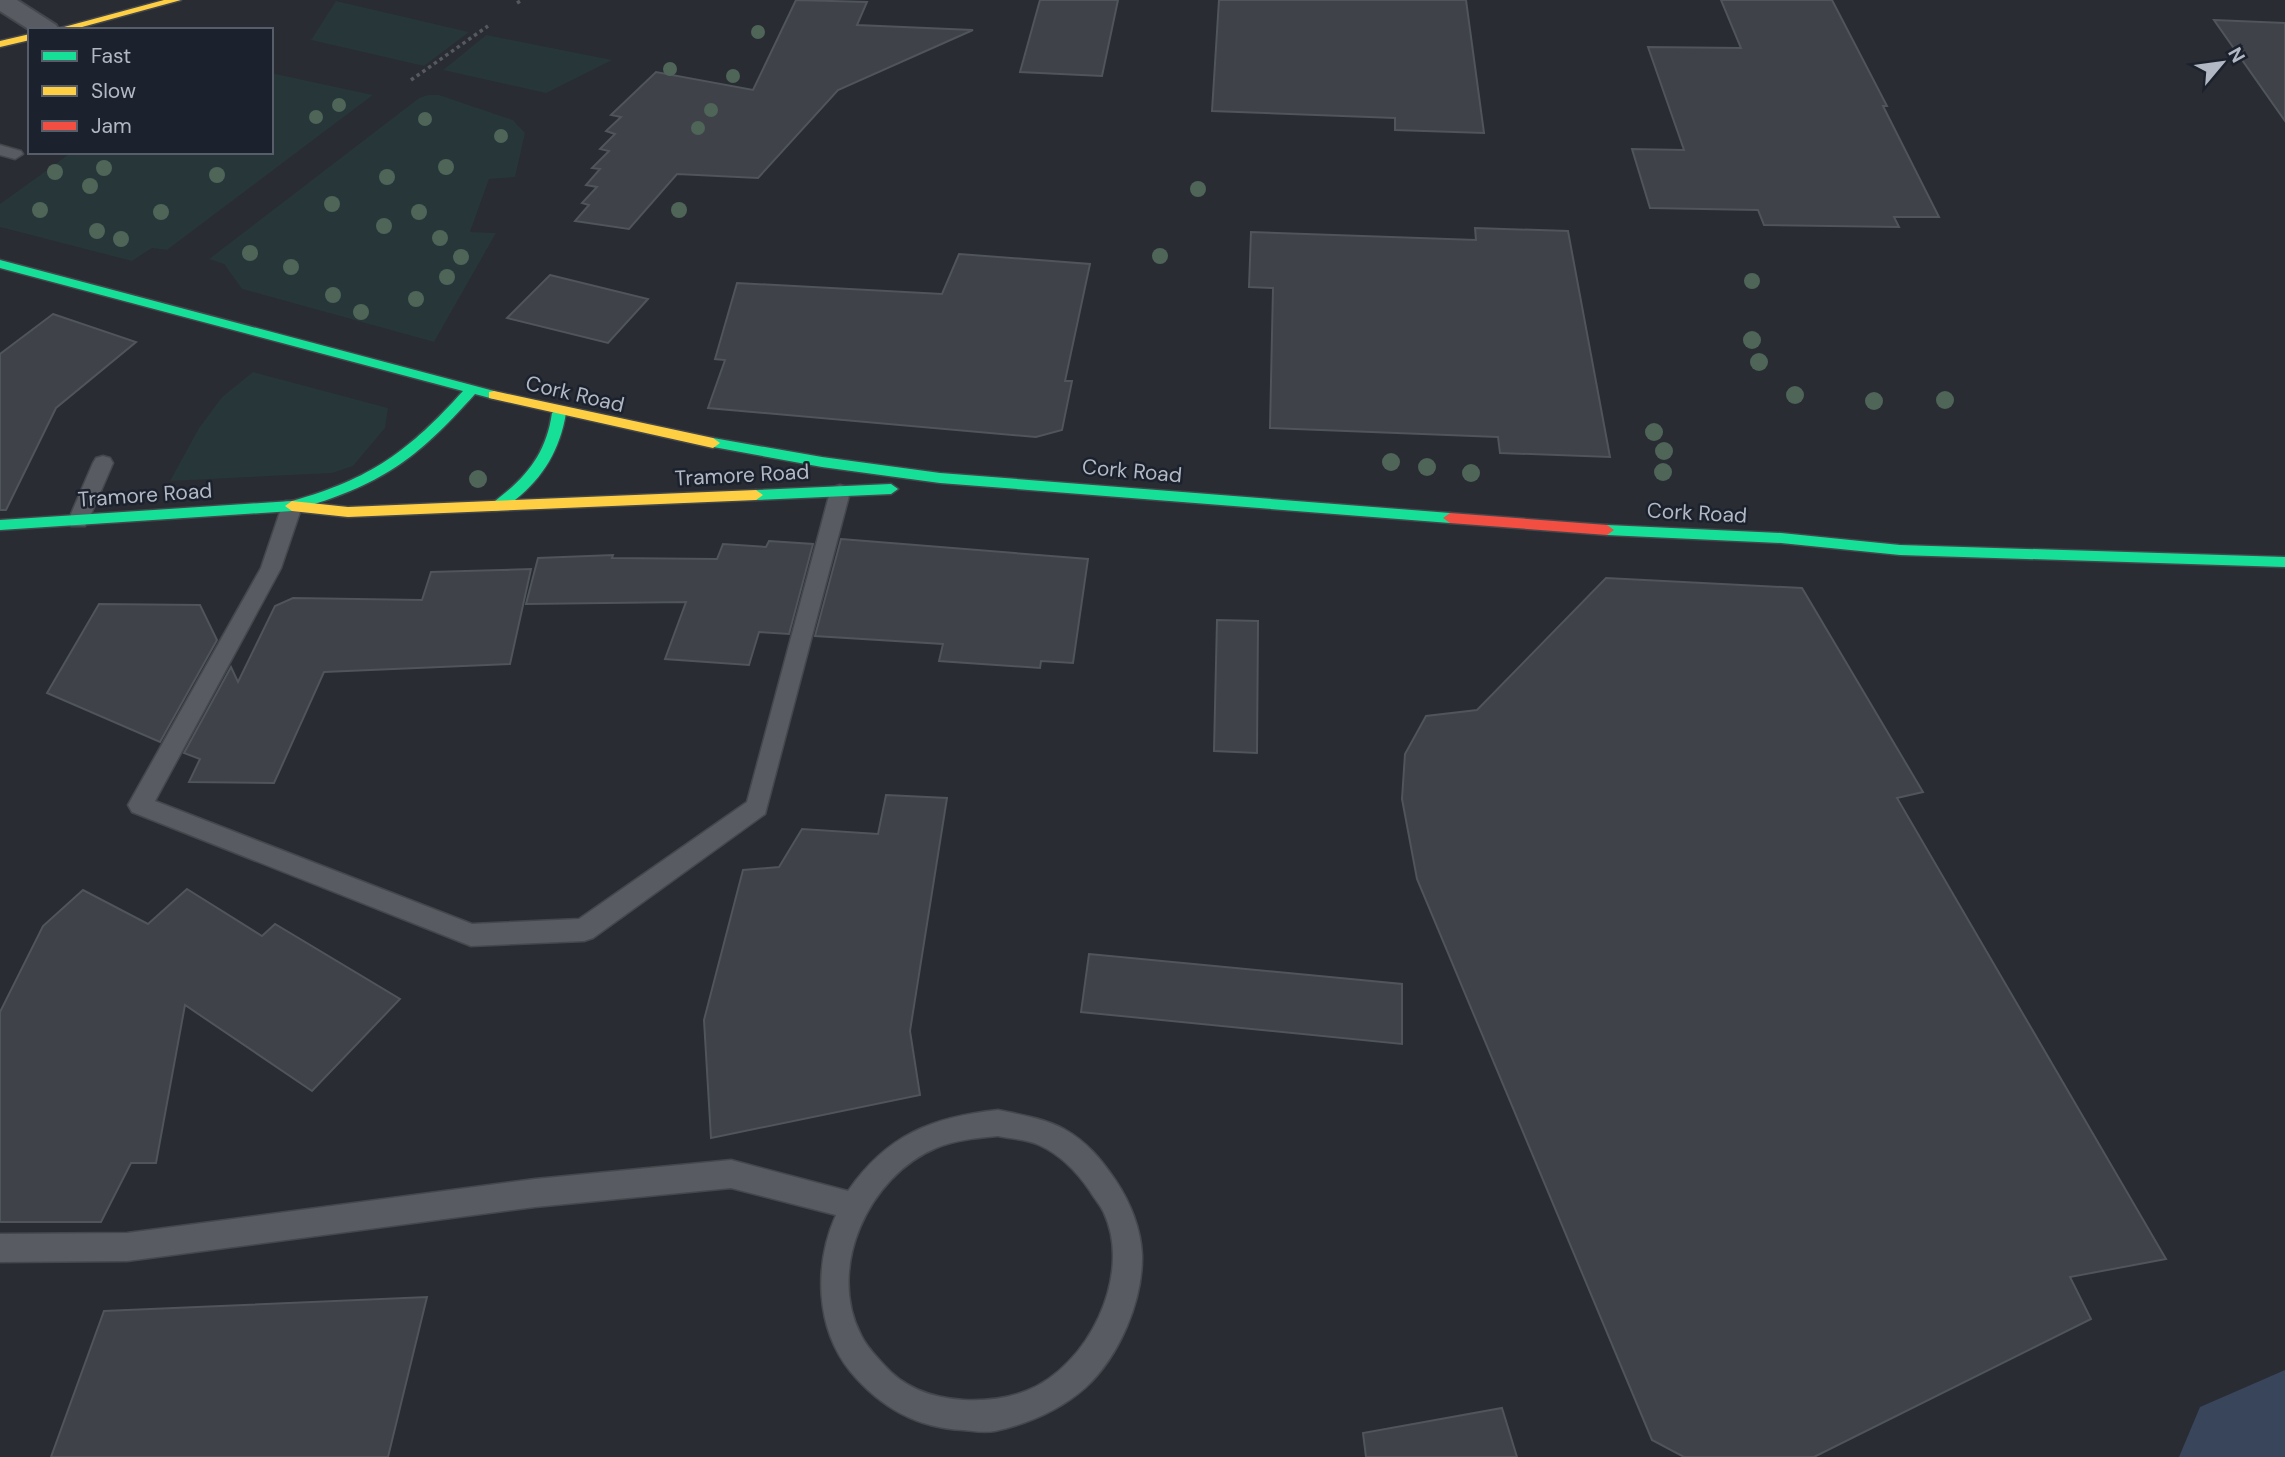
<svg xmlns="http://www.w3.org/2000/svg" width="2285" height="1457" font-family="'DM Sans',sans-serif">
<style>
.green{fill:#273639}
.lines{fill:none;stroke-linecap:round;stroke-linejoin:round}
.river{fill:#38455b;fill-rule:evenodd}
.building{fill:#3f4248;stroke:#50545b;stroke-width:2}
.lane-casing{stroke:#44474c;stroke-width:3}
.street-casing{stroke:#44474c;stroke-width:4}
.fast-casing{stroke:#44474c;stroke-width:3}
.slow-casing{stroke:#44474c;stroke-width:3}
.jam-casing{stroke:#44474c;stroke-width:3}
.path{stroke:#565a5e;stroke-width:3.5;stroke-dasharray:3.5 3.5;stroke-linecap:butt}
.lane{fill:#585b61;fill-rule:evenodd}
.street{fill:#585b61;fill-rule:evenodd}
.fast{fill:#16e098;fill-rule:evenodd}
.slow{fill:#ffcf43;fill-rule:evenodd}
.jam{fill:#f24e42;fill-rule:evenodd}
.tree{fill:#4e6558}
.labels{text-anchor:middle;stroke-width:5;stroke-linejoin:round;paint-order:stroke}
.street-label{font-size:21px;fill:#b2b8c4;stroke:#1c222d}
</style>
<rect width="100%" height="100%" fill="#292c33"/>
<!-- green -->
<g class="green">
<path d="M336 1 469 32 424 66 311 40Z"/>
<path d="M486 35 612 60 546 93 443 70Z"/>
<path d="M271 73 373 95 167 250 152 248 132 261 0 227V204L72 152H271Z"/>
<path d="M428 95H439L513 120 525 133 515 177 489 179 470 232 496 233 434 342 242 289 224 264 209 259 419 98Z"/>
<path d="M253 372 388 408 385 428 353 466 332 473 170 481 199 428 222 397Z"/>
</g>
<g class="lines">
<!-- river -->
<path class="river" d="M2285 1370V1457H2179L2200 1407Z"/>
</g>
<!-- building -->
<g class="building">
<path d="M796 0 867 2 857 25 973 30 838 90 758 178 677 174 629 229 575 221 589 205 582 203 597 187 586 185 600 169 592 168 609 151 600 149 615 134 606 131 621 117 611 115 656 72 753 90Z"/>
<path d="M1040 0H1118L1102 76 1020 72Z"/>
<path d="M1219 0H1466L1484 133 1395 130V118L1212 111Z"/>
<path d="M1721 0H1832L1887 106H1883L1939 217H1894L1899 227 1764 225 1758 210 1650 208 1632 149 1684 150 1648 47 1741 48Z"/>
<path d="M2214 20 2285 23V121Z"/>
<path d="M1475 228 1568 231 1610 457 1500 453 1498 437 1270 428 1273 288 1249 287 1251 232 1476 240Z"/>
<path d="M959 254 1090 264 1065 381H1072L1062 430 1036 437 708 408 725 360 715 359 737 283 942 294Z"/>
<path d="M550 275 648 299 608 343 507 318Z"/>
<path d="M53 314 136 342 56 408 6 510H0V354Z"/>
<path d="M841 539 1088 559 1073 663 1041 661 1040 668 939 661 943 644 815 636Z"/>
<path d="M769 541 813 544 789 634 759 632 749 665 665 659 686 602 526 604 538 558 613 555 612 558 717 559 723 544 766 547Z"/>
<path d="M531 569 510 664 324 672 274 783 189 782 200 759 184 753 231 667 238 682 275 606 293 598 422 600 431 572Z"/>
<path d="M1606 578 1802 588 1923 792 1897 798 2166 1259 2070 1277 2091 1319 1814 1457H1684L1652 1440 1417 879 1402 799 1405 754 1426 716 1477 710Z"/>
<path d="M99 604 200 605 217 640 160 742 47 693Z"/>
<path d="M1217 620 1258 621 1257 753 1214 751Z"/>
<path d="M886 795 947 798 910 1031 920 1095 711 1138 704 1020 743 870 779 867 802 829 878 834Z"/>
<path d="M187 889 262 936 275 924 400 999 312 1091 185 1005 156 1163H131L101 1222H0V1012L43 926 83 890 148 924Z"/>
<path d="M1089 954 1402 984V1044L1081 1012Z"/>
<path d="M427 1297 388 1457H51L104 1311Z"/>
<path d="M1502 1408 1517 1457H1366L1363 1433Z"/>
</g>
<g class="lines">
<defs>
<g id="lane">
<path d="M0 145 21 151 23 154 15 159 0 155Z"/>
<path d="M103 456 110 458 113 463 88 521 85 526H71L68 521 93 463 96 458Z"/>
<path d="M840 485 847 487 850 492 765 814 593 938 584 941 471 946 132 812 128 805 261 568 282 506 285 501H299L302 506 281 568 155 801 472 924 579 919 747 802 830 492 833 487Z"/>
<path d="M998 1110C1021 1115 1043 1118 1064 1129 1087 1142 1101 1159 1116 1181 1130 1202 1141 1229 1142 1255 1143 1301 1119 1357 1085 1388 1060 1410 1027 1424 995 1431 985 1433 973 1431 963 1430 916 1428 879 1406 850 1371 815 1327 814 1264 836 1215L731 1188 535 1207 127 1261 0 1262V1234L127 1233 535 1179 731 1160 848 1191C887 1135 932 1117 998 1110ZM998 1136C1012 1139 1027 1139 1039 1145 1061 1155 1077 1172 1090 1191 1094 1198 1101 1206 1104 1213 1133 1275 1088 1367 1026 1391 1005 1399 987 1401 964 1400 933 1398 905 1389 884 1365 876 1356 866 1346 861 1335 826 1268 869 1176 936 1148 955 1140 977 1138 998 1136Z"/>
</g>
<path id="street" d="M0 0H17L56 25 59 30H30L0 11Z"/>
<g id="fast">
<path d="M0 260 494 391 501 395 494 399 475 394C414 462 381 485 292 511L0 530V520L292 501C371 479 409 451 463 391L0 268Z"/>
<path d="M559 409 566 413C560 449 544 477 515 500 507 506 501 513 491 510L489 507 491 504C525 479 546 455 552 413Z"/>
<path d="M713 438 822 457 940 473 1450 513 1457 518 1450 523 940 483 822 467 708 446 706 443Z"/>
<path d="M891 484 898 489 891 494 756 500 749 495 756 490Z"/>
<path d="M1607 525 1781 533 1900 545 2285 557V567L1900 555 1781 543 1607 535 1600 530Z"/>
</g>
<g id="slow">
<path d="M164 0H181L71 30H53Z"/>
<path d="M30 34V40L0 47V41Z"/>
<path d="M494 391 713 438 720 443 713 448 489 398V392Z"/>
<path d="M756 490 763 495 756 500 348 517 292 511 285 506 292 501 348 507Z"/>
</g>
<path id="jam" d="M1450 513 1607 525 1614 530 1607 535 1450 523 1443 518Z"/>
</defs>
<!-- lane casing -->
<use href="#lane" class="lane-casing"/>
<!-- street casing -->
<use href="#street" class="street-casing"/>
<!-- fast casing -->
<use href="#fast" class="fast-casing"/>
<!-- slow casing -->
<use href="#slow" class="slow-casing"/>
<!-- jam casing -->
<use href="#jam" class="jam-casing"/>
<!-- path -->
<g class="path">
<path d="M517 3 522 0"/>
<path d="M411 80 488 26"/>
</g>
<!-- lane -->
<use href="#lane" class="lane"/>
<!-- street -->
<use href="#street" class="street"/>
<!-- fast -->
<use href="#fast" class="fast"/>
<!-- slow -->
<use href="#slow" class="slow"/>
<!-- jam -->
<use href="#jam" class="jam"/>
</g>
<!-- trees -->
<g class="tree">
<circle cx="758" cy="32" r="7"/>
<circle cx="670" cy="69" r="7"/>
<circle cx="733" cy="76" r="7"/>
<circle cx="339" cy="105" r="7"/>
<circle cx="711" cy="110" r="7"/>
<circle cx="316" cy="117" r="7"/>
<circle cx="425" cy="119" r="7"/>
<circle cx="698" cy="128" r="7"/>
<circle cx="501" cy="136" r="7"/>
<circle cx="446" cy="167" r="8"/>
<circle cx="104" cy="168" r="8"/>
<circle cx="55" cy="172" r="8"/>
<circle cx="217" cy="175" r="8"/>
<circle cx="387" cy="177" r="8"/>
<circle cx="90" cy="186" r="8"/>
<circle cx="1198" cy="189" r="8"/>
<circle cx="332" cy="204" r="8"/>
<circle cx="40" cy="210" r="8"/>
<circle cx="679" cy="210" r="8"/>
<circle cx="161" cy="212" r="8"/>
<circle cx="419" cy="212" r="8"/>
<circle cx="384" cy="226" r="8"/>
<circle cx="97" cy="231" r="8"/>
<circle cx="440" cy="238" r="8"/>
<circle cx="121" cy="239" r="8"/>
<circle cx="250" cy="253" r="8"/>
<circle cx="1160" cy="256" r="8"/>
<circle cx="461" cy="257" r="8"/>
<circle cx="291" cy="267" r="8"/>
<circle cx="447" cy="277" r="8"/>
<circle cx="1752" cy="281" r="8"/>
<circle cx="333" cy="295" r="8"/>
<circle cx="416" cy="299" r="8"/>
<circle cx="361" cy="312" r="8"/>
<circle cx="1752" cy="340" r="9"/>
<circle cx="1759" cy="362" r="9"/>
<circle cx="1795" cy="395" r="9"/>
<circle cx="1945" cy="400" r="9"/>
<circle cx="1874" cy="401" r="9"/>
<circle cx="1654" cy="432" r="9"/>
<circle cx="1664" cy="451" r="9"/>
<circle cx="1391" cy="462" r="9"/>
<circle cx="1427" cy="467" r="9"/>
<circle cx="1663" cy="472" r="9"/>
<circle cx="1471" cy="473" r="9"/>
<circle cx="478" cy="479" r="9"/>
</g>
<g class="labels">
<!-- street labels -->
<g class="street-label">
<text transform="translate(575 394) rotate(13)" y="7">Cork Road</text>
<text transform="translate(1132 471) rotate(5)" y="7">Cork Road</text>
<text transform="translate(742 475) rotate(-3)" y="7">Tramore Road</text>
<text transform="translate(145 495) rotate(-4)" y="7">Tramore Road</text>
<text transform="translate(1697 513) rotate(3)" y="7">Cork Road</text>
</g>
</g>
<!-- legend -->
<rect x="28" y="28" width="245" height="126" fill="#1c222d" stroke="#585e69" stroke-width="2"/>
<rect x="42" y="51" width="35" height="10" fill="#16e098" stroke="#585e69" stroke-width="2"/>
<text x="91" y="63" font-size="21" fill="#b2b8c4">Fast</text>
<rect x="42" y="86" width="35" height="10" fill="#ffcf43" stroke="#585e69" stroke-width="2"/>
<text x="91" y="98" font-size="21" fill="#b2b8c4">Slow</text>
<rect x="42" y="121" width="35" height="10" fill="#f24e42" stroke="#585e69" stroke-width="2"/>
<text x="91" y="133" font-size="21" fill="#b2b8c4">Jam</text>
<!-- north arrow -->
<g transform="translate(2222 63) rotate(61)" stroke="#1c222d" stroke-width="5" paint-order="stroke">
<path d="M0-5L12 26L0 18L-12 26Z" fill="#b2b8c4"/>
<text y="-10" font-size="19" font-weight="bold" text-anchor="middle" fill="#b2b8c4">N</text>
</g>
</svg>
